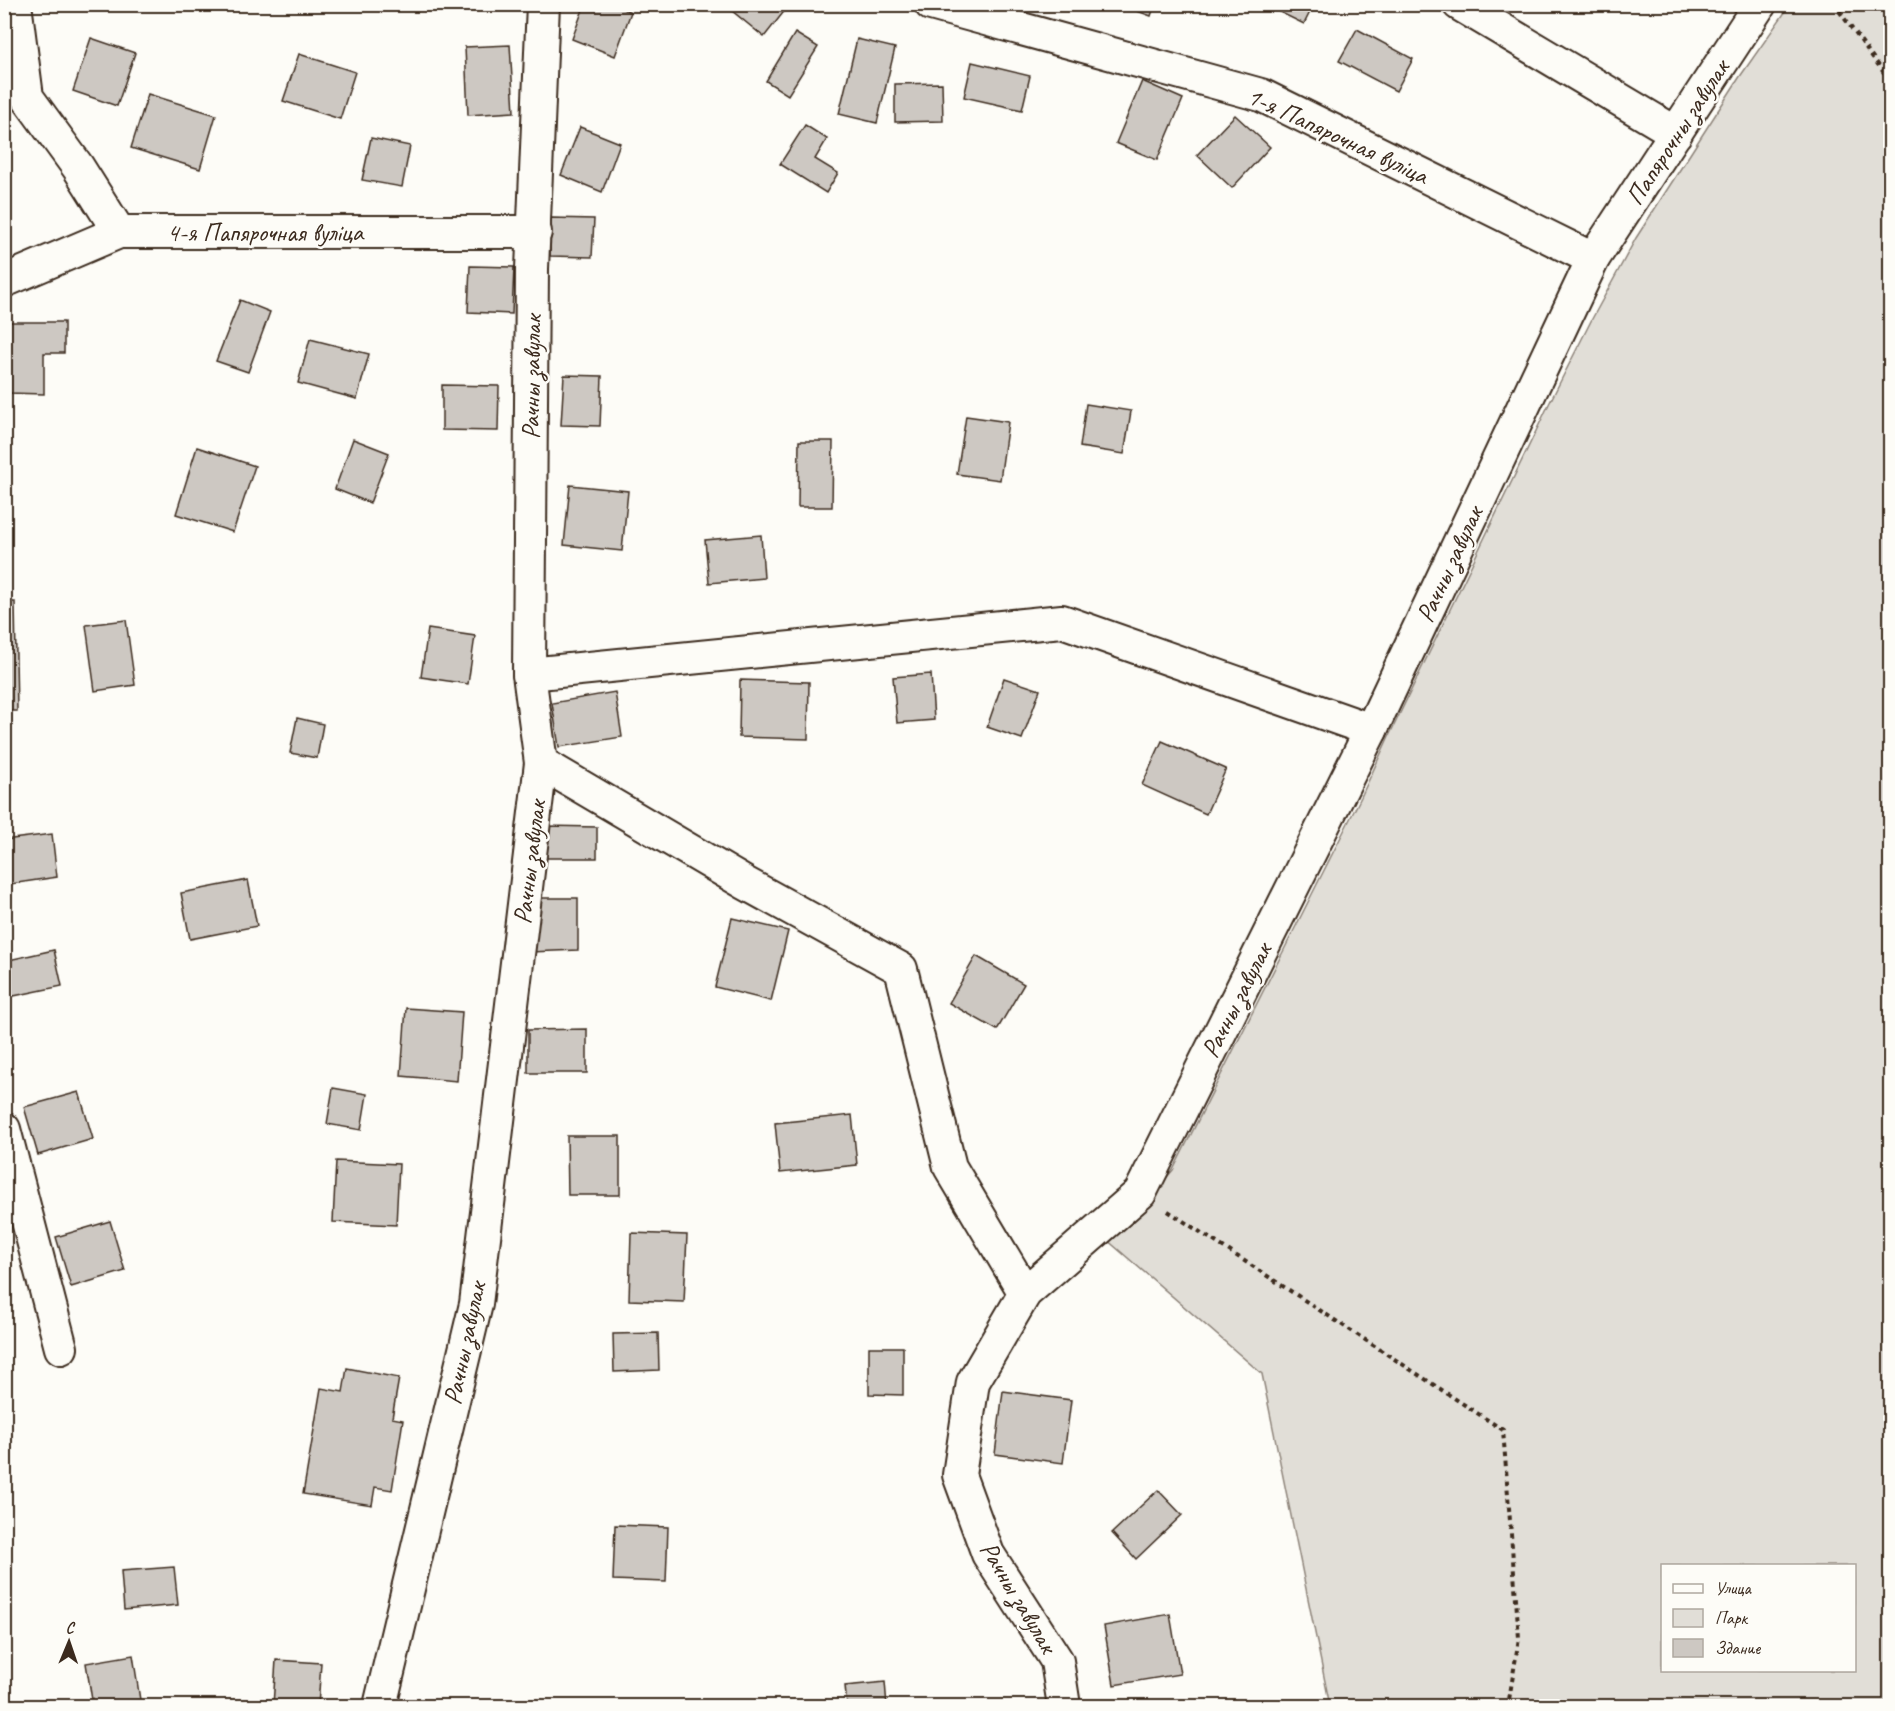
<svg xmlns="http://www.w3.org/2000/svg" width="1895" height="1711" font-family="Caveat,sans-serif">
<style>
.green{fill:#e1ded7;stroke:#8e847a;stroke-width:1.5;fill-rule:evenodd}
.building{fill:#cdc8c2;stroke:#3b2a1e;stroke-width:1.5}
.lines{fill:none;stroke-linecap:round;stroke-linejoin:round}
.minor-casing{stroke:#3b2a1e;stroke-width:36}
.path{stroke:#3b2a1e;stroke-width:4;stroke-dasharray:4.5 4.5;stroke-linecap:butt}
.minor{stroke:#fdfcf7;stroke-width:32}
.labels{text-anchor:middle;stroke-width:5;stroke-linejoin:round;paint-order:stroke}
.street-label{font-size:26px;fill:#3b2a1e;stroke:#fdfcf7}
</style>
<rect width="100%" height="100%" fill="#fdfcf7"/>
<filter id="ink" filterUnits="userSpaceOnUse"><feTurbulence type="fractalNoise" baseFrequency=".0167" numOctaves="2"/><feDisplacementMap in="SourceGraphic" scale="12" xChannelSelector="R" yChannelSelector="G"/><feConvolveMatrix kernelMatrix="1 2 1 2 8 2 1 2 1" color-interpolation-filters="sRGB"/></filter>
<g filter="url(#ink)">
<!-- green -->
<path class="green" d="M1790 5H1890V1706H1330L1262 1374 1106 1239 1142 1206 1173 1170 1361 797 1389 736 1549 404 1592 319 1636 238 1739 78ZM1662 1566H1854V1670H1662Z"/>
<!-- building -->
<g class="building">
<path d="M585 4H611L631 12 615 56 572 39Z"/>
<path d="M735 4H790L764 37 731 10Z"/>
<path d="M1118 4H1155L1151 16Z"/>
<path d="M1263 4H1314L1304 24Z"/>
<path d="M1357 29 1413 59 1396 91 1339 61Z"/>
<path d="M795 33 818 47 788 95 766 81Z"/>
<path d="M91 38 135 53 117 106 73 91Z"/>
<path d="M857 39 895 48 877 123 839 114Z"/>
<path d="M510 45 514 112 468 115 465 47Z"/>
<path d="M299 54 355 72 340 119 283 101Z"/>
<path d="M972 62 1030 76 1022 110 964 97Z"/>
<path d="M1142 81 1183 99 1157 160 1116 143Z"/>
<path d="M942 83 943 121 895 122V84Z"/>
<path d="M148 94 216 115 200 169 131 148Z"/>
<path d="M1235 115 1270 147 1232 188 1197 155Z"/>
<path d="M805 125 827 139 815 159 838 173 826 193 780 164Z"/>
<path d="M580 127 620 143 602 192 561 175Z"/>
<path d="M371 138 410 146 402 187 362 180Z"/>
<path d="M551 218 594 219 592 257 550 256Z"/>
<path d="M470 266 514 267 512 314 468 312Z"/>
<path d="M240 300 270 312 248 372 216 361Z"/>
<path d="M4 322H64V353H44V394L8 393 9 348H4Z"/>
<path d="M310 339 369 354 357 399 298 383Z"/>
<path d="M564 375 602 376 600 426 561 425Z"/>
<path d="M442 385 499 386 498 431 442 430Z"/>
<path d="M1086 404 1131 411 1124 454 1080 447Z"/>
<path d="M966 416 1008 422 1000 480 957 474Z"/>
<path d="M353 439 389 453 370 503 335 489Z"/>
<path d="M799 441H833L832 507H798Z"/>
<path d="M197 447 255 466 233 532 176 514Z"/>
<path d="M570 485 628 491 622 551 564 545Z"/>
<path d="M761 535 764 578 709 583 705 540Z"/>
<path d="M4 602H15L17 711H4Z"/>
<path d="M126 620 135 685 95 691 86 625Z"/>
<path d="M428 629 475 636 468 684 421 677Z"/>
<path d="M931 674 934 720 897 723 893 677Z"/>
<path d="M1004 678 1040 690 1022 739 987 727Z"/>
<path d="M740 680 809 682 808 739 739 737Z"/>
<path d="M615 692 622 737 559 747 552 703Z"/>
<path d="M297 718 323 724 317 758 290 753Z"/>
<path d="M1162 741 1226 769 1206 814 1142 785Z"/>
<path d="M545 826 597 827V858H545Z"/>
<path d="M52 834 57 877 4 885V840Z"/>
<path d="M248 880 257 926 190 939 181 893Z"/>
<path d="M532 898H578V950L530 952Z"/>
<path d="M732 918 788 931 771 1001 715 987Z"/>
<path d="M54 950 62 986 4 998V961Z"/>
<path d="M976 956 1024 984 997 1030 949 1003Z"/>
<path d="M406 1008 462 1012 457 1081 401 1076Z"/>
<path d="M587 1029V1073H528V1030Z"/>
<path d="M333 1088 367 1094 361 1130 327 1124Z"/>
<path d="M79 1092 93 1139 38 1155 24 1107Z"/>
<path d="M852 1115 857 1165 780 1173 775 1123Z"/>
<path d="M567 1136H620V1195H568Z"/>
<path d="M336 1161 399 1164 396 1225 333 1222Z"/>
<path d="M110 1221 125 1271 71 1287 56 1237Z"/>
<path d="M631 1233 687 1235 684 1302 629 1300Z"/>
<path d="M658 1333 659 1370 614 1372 613 1334Z"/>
<path d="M869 1347H903V1395L869 1394Z"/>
<path d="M347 1368 399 1378 392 1418 403 1420 392 1490 375 1487 372 1505 303 1494 321 1388 343 1392Z"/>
<path d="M1003 1391 1071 1400 1063 1463 995 1454Z"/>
<path d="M1158 1490 1182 1515 1136 1559 1112 1533Z"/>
<path d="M615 1525 668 1527 666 1582 613 1580Z"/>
<path d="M174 1567 178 1605 124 1610 121 1571Z"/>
<path d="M1170 1614 1180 1674 1114 1685 1104 1626Z"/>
<path d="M133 1655 140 1700 103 1706H93L86 1663Z"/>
<path d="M276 1660 321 1663 318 1706H273Z"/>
<path d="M885 1682 887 1706H847L845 1686Z"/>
<rect x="950" y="1704" width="39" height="2"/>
</g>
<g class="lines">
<defs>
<g id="minor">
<path d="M15 4 27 97 78 167 119 232"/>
<path d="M931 4 1261 95 1593 259"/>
<path d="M1459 4 1676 133"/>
<path d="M4 281 119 232H535"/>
<path d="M529 674 1062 621 1371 730"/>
<path d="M541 763 745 883 901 969 950 1167 1025 1293"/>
<path d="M4 1129 61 1348"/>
<path d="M380 1706 476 1304 541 763 529 674 532 269 543 4"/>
<path d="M1064 1706 1057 1661 988 1554 959 1475 973 1382 1025 1293 1140 1193 1371 730 1593 259 1760 4"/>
</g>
</defs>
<!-- minor casing -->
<use href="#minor" class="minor-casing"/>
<!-- path -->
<g class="path">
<path d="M1834 4 1890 81"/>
<path d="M1168 1211 1503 1430 1519 1638 1508 1706"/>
</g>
<!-- minor -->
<use href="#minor" class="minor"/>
</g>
</g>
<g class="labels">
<!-- street labels -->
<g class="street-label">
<text transform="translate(1677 132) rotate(-57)" y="9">Папярочны завулак</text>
<text transform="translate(1338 135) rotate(25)" y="9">1-я Папярочная вуліца</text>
<text x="265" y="241">4-я Папярочная вуліца</text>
<text transform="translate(531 377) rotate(-89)" y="9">Рачны завулак</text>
<text transform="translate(1449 564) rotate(-65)" y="9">Рачны завулак</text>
<text transform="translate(529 862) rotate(-83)" y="9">Рачны завулак</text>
<text transform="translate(1236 1000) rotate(-63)" y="9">Рачны завулак</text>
<text transform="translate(464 1343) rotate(-78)" y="9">Рачны завулак</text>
<text transform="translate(1019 1597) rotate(59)" y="9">Рачны завулак</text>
</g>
</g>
<!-- margin -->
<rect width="1895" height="1711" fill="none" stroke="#fdfcf7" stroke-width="24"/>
<rect x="12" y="12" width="1871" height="1687" fill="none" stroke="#3b2a1e" stroke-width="2" filter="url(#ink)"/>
<!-- legend -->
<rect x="1661" y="1564" width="195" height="108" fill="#fdfcf7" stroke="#afa8a0" stroke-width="1.5"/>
<rect x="1673" y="1584" width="30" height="9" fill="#fdfcf7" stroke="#afa8a0" stroke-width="1.5"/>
<text x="1715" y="1594" font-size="18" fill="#3b2a1e">Улица</text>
<rect x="1673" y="1609" width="30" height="18" fill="#e1ded7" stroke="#afa8a0" stroke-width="1.5"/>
<text x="1715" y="1624" font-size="18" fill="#3b2a1e">Парк</text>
<rect x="1673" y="1639" width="30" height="18" fill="#cdc8c2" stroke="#afa8a0" stroke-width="1.5"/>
<text x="1715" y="1654" font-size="18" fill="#3b2a1e">Здание</text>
<!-- north arrow -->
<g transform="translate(69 1642) rotate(2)" stroke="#fdfcf7" stroke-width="4.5" paint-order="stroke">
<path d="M0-4.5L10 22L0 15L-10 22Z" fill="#3b2a1e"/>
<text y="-9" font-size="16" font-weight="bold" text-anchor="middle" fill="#3b2a1e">С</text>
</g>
</svg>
